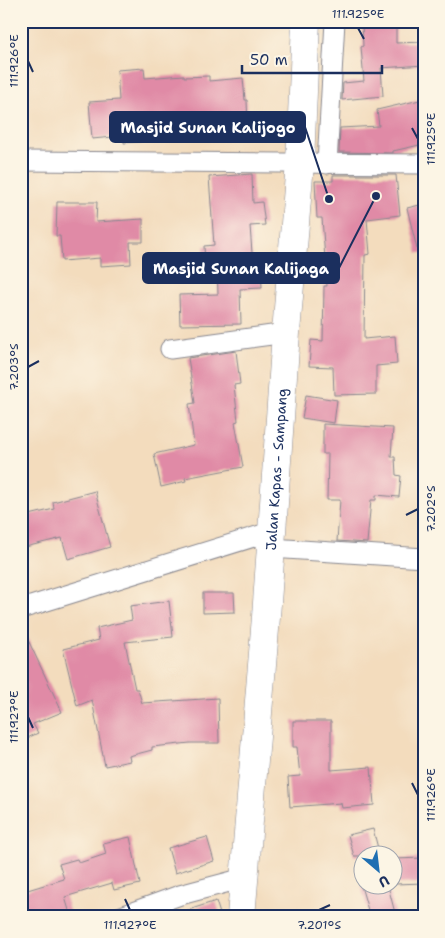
<svg xmlns="http://www.w3.org/2000/svg" width="445" height="938" font-family="'Shantell Sans',sans-serif">
<style>
.building{fill:#e08aa6}
.lines{fill:none;stroke-linecap:round;stroke-linejoin:round}
.street-casing{stroke:#87868e;stroke-width:21}
.secondary-casing{stroke:#87868e;stroke-width:29}
.street{stroke:#fff;stroke-width:19}
.secondary{stroke:#fff;stroke-width:28}
.ticks{fill:none;stroke:#1b2f5e;stroke-width:2}
.labels{text-anchor:middle;stroke-width:4.5;stroke-linejoin:round;paint-order:stroke}
.street-label{font-size:14px;fill:#1b2f5e;stroke:#fcf5e5}
.leader{fill:none;stroke:#1b2f5e;stroke-width:2}
.callout-dot{fill:#1b2f5e;stroke:#fcf5e5;stroke-width:2}
.callout{fill:#1b2f5e;stroke:#1b2f5e;stroke-width:2}
.callout-label{font-size:15px;text-anchor:middle;font-weight:bold;fill:#fff}
.neatline{fill:none;stroke:#1b2f5e;stroke-width:2}
.ticks-label{font-size:12px;text-anchor:middle;fill:#1b2f5e}
</style>
<rect width="100%" height="100%" fill="#fcf5e5"/>
<filter id="ink" filterUnits="userSpaceOnUse"><feTurbulence type="fractalNoise" baseFrequency=".02" numOctaves="2"/><feDisplacementMap in="SourceGraphic" scale="10" xChannelSelector="R" yChannelSelector="G"/><feConvolveMatrix kernelMatrix="1 2 1 2 8 2 1 2 1" color-interpolation-filters="sRGB"/></filter>
<filter id="wash" filterUnits="userSpaceOnUse"><feTurbulence type="fractalNoise" baseFrequency=".0096" numOctaves="4" result="noise"/><feDisplacementMap in="SourceGraphic" scale="20" xChannelSelector="R" yChannelSelector="G"/><feGaussianBlur stdDeviation="1.12" result="paint"/><feColorMatrix in="noise" values="0 0 0 0 0 0 0 0 0 0 0 0 0 0 0 0 0 1.4 0 .05"/><feComposite in="paint" operator="in"/></filter>
<g filter="url(#wash)">
<rect width="100%" height="100%" fill="#f3dcbd"/>
<g id="blocks">
<!-- building -->
<g class="building">
<path d="M396 21V43L424 42V65L381 68 383 96 342 100 343 83 364 81 361 47 363 46 362 23Z"/>
<path d="M144 68 145 78 184 75V77L209 76V81L243 78 245 100H247L248 127 221 130 220 119 187 121 188 129 149 134V141L124 143V136L92 139 89 102 119 100 117 70Z"/>
<path d="M424 99V144L393 151V153L339 152 340 128 379 126 377 110Z"/>
<path d="M252 174 253 203 262 202 265 225 250 226 253 266H261L262 288 240 289 241 324 180 325 179 295 218 294 217 262 205 263 204 246 214 245 209 177Z"/>
<path d="M333 175H396L400 215 367 219 370 254 365 255 364 339 395 336 397 364 376 366V394L334 395 333 367 309 366 311 340 323 341 324 286H327L322 218H317L315 181H333Z"/>
<path d="M57 202H97L96 222 143 219V242H130L131 264 100 266V258L62 261 60 236H56Z"/>
<path d="M424 204V253H418L407 208Z"/>
<path d="M236 351 240 384 234 385 238 421 235 422 243 467 185 478 186 481 161 487 154 454 194 445 189 404 195 403 188 358Z"/>
<path d="M306 395 337 400 334 423 302 418Z"/>
<path d="M323 424 393 428 391 457H395L396 475 401 476 399 497 376 495V500H371L367 543 337 541 340 500H327L328 454H323Z"/>
<path d="M95 491 110 547 68 559 62 538 21 548V517L54 509 53 502Z"/>
<path d="M203 593H234L235 612 203 613Z"/>
<path d="M169 601 173 637 125 642 135 689H138L142 703 218 698 219 743H190L152 747V750L129 756 130 761 105 766 92 700 77 706 63 649 99 640 97 628 132 620 130 606Z"/>
<path d="M21 625 62 712 33 724 38 733 21 741Z"/>
<path d="M293 721H331V770L371 767 374 805 342 808 341 803 290 807 288 777 300 776 297 747H293Z"/>
<path d="M373 829 380 856H354L348 835Z"/>
<path d="M130 837 140 884 114 890 112 883 65 897 71 917H21V892L64 879 59 864 77 859 79 863 106 854 103 843Z"/>
<path d="M207 837 214 861 175 873 168 848Z"/>
<path d="M423 858 424 883 395 884 394 859Z"/>
<path d="M361 886H388L396 917H370Z"/>
<path d="M216 901 221 917H176V914Z"/>
</g>
</g>
</g>
<g filter="url(#ink)">
<use href="#blocks" fill-opacity="0" stroke="#87868e" stroke-width="1"/>
<g class="lines">
<defs>
<g id="street">
<path d="M21 161 424 164"/>
<path d="M327 164 335 21"/>
<path d="M170 349 286 333"/>
<path d="M271 548 424 558"/>
<path d="M21 609 273 531"/>
<path d="M119 917 180 895 244 878"/>
</g>
<g id="secondary">
<path id="s1" d="M241 917 266 617 286 333 300 163 306 21"/>
</g>
</defs>
<!-- street casing -->
<use href="#street" class="street-casing"/>
<!-- secondary casing -->
<use href="#secondary" class="secondary-casing"/>
<!-- street -->
<use href="#street" class="street"/>
<!-- secondary -->
<use href="#secondary" class="secondary"/>
</g>
</g>
<!-- ticks -->
<path class="ticks" d="M358 28 364 39M28 61 33 72M412 128 418 139M28 367 39 361M406 515 418 509M28 717 33 728M412 783 418 795M125 899 130 910M319 910 330 905"/>
<g class="labels">
<!-- street labels -->
<g class="street-label">
<text dy="5" stroke="none"><textPath href="#s1" startOffset="449">Jalan Kapas - Sampang</textPath></text>
</g>
</g>
<!-- callouts -->
<path class="leader" d="M329 199L305 127M376 196L339 268"/>
<g class="callout-dot">
<circle cx="329" cy="199" r="5"/>
<circle cx="376" cy="196" r="5"/>
</g>
<g class="callout">
<rect x="110" y="112" width="195" height="30" rx="5"/>
<rect x="143" y="253" width="196" height="30" rx="5"/>
</g>
<g class="callout-label">
<text x="208" y="133">Masjid Sunan Kalijogo</text>
<text x="241" y="274">Masjid Sunan Kalijaga</text>
</g>
<!-- margin -->
<rect width="445" height="938" fill="none" stroke="#fcf5e5" stroke-width="55"/>
<!-- north arrow -->
<g transform="translate(378 870) rotate(152)"><circle r="24" fill="#fcf5e5" stroke="#a2a6af"/>
<path d="M0-4L9 19L0 12L-9 19Z" fill="#1f6fb2"/>
<text y="-8" font-size="14" font-weight="bold" text-anchor="middle" fill="#1b2f5e">U</text>
</g>
<!-- scale -->
<path d="M242 65v8h140v-8" fill="none" stroke="#1b2f5e" stroke-width="2.5"/>
<text x="250" y="65" font-size="15" fill="#1b2f5e" stroke="#fcf5e5" stroke-width="4" paint-order="stroke">50 m</text>
<rect x="28" y="28" width="390" height="882" class="neatline"/>
<g class="ticks-label">
<text x="358" y="18">111.925°E</text>
<text transform="translate(14 61) rotate(-90)" y="4">111.926°E</text>
<text transform="translate(431 139) rotate(-90)" y="4">111.925°E</text>
<text transform="translate(14 367) rotate(-90)" y="4">7.203°S</text>
<text transform="translate(431 509) rotate(-90)" y="4">7.202°S</text>
<text transform="translate(14 717) rotate(-90)" y="4">111.927°E</text>
<text transform="translate(431 795) rotate(-90)" y="4">111.926°E</text>
<text x="130" y="929">111.927°E</text>
<text x="319" y="929">7.201°S</text>
</g>
</svg>
